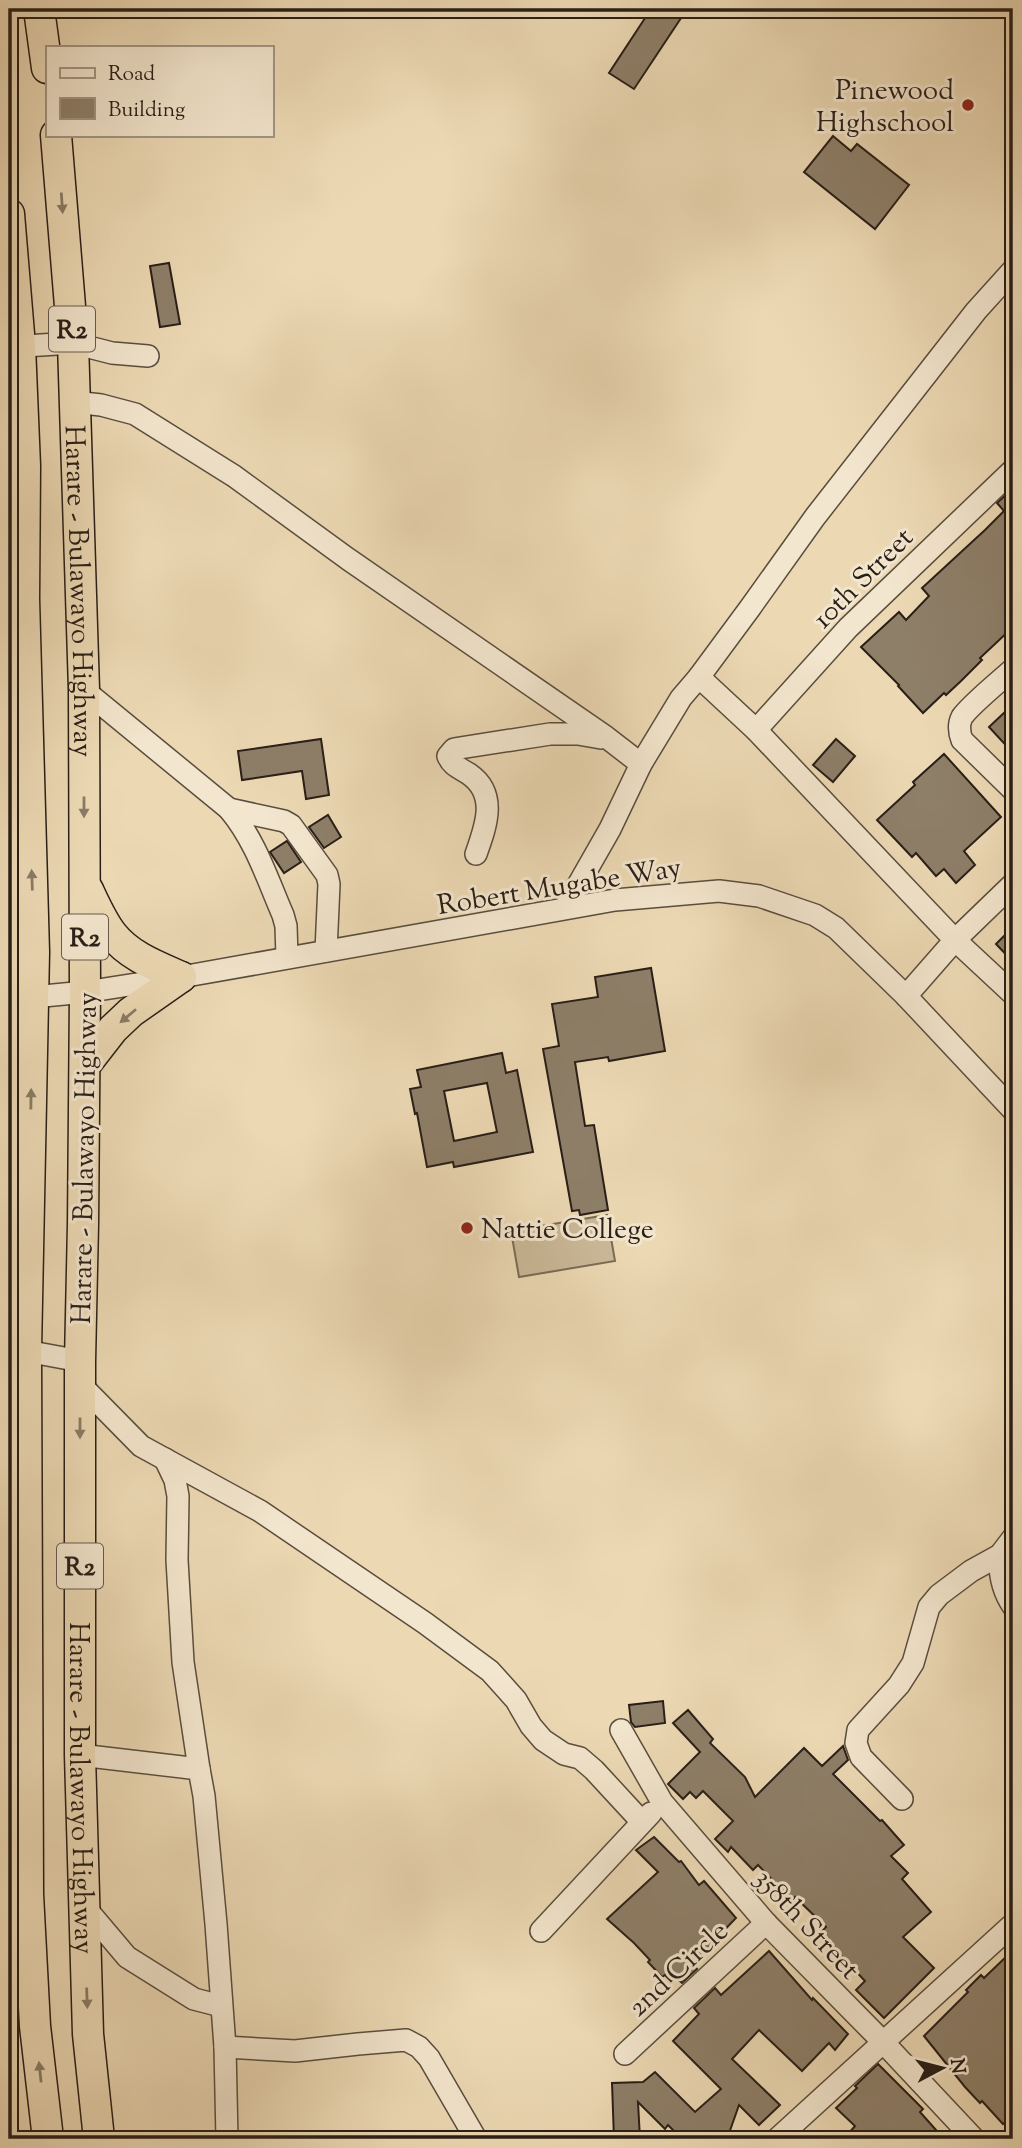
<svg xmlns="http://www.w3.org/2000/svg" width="1022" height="2148" font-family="'Sorts Mill Goudy',serif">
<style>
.green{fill:#cbb999;stroke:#7a6c58;stroke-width:2}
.building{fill:#8e7f69;stroke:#291e17;stroke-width:2;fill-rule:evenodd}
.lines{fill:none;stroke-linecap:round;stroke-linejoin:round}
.minor-casing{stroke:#5a4d3e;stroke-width:24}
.highway-casing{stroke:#291e17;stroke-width:33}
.minor{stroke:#f3e6ce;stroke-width:21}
.highway{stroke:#ecd9b4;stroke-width:30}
.oneway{fill:#8a7c66}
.poi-dot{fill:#8f2418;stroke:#f3e6ce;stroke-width:2.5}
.labels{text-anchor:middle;stroke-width:6;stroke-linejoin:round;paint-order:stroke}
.shield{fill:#f3e6ce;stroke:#665a4e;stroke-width:2}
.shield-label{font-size:26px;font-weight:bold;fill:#291e17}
.poi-label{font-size:28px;fill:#291e17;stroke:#f3e6ce;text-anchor:end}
.street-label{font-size:28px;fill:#291e17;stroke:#f3e6ce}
</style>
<rect width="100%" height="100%" fill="#ecd9b4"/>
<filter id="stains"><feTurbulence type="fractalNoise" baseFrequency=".00286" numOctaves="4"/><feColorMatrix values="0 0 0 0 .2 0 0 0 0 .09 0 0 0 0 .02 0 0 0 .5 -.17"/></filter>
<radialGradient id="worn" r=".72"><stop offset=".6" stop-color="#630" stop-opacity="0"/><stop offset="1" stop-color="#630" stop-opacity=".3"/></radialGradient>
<!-- green -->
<path class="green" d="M607 1215 615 1261 519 1277 511 1231Z"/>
<!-- building -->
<g class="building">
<path d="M651 9H687L634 89 609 73Z"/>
<path d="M833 136 851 151 857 144 909 185 875 229 804 172Z"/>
<path d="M169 263 180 324 160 327 150 266Z"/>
<path d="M1013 488V627L980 658 982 660 961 681 946 695 944 693 923 713 898 686 899 685 861 647 899 612 906 620 929 596 922 588 985 530 1004 511 997 503Z"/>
<path d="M1006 711 1013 719V753L989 727Z"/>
<path d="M321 739 329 795 306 799 302 771 242 780 238 751Z"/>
<path d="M836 739 855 756 833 782 813 765Z"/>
<path d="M944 754 1001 817 964 851 975 865 956 883 944 869 936 876 916 853 912 857 877 820 915 785 913 782Z"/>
<path d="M328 815 341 837 324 848 309 827Z"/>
<path d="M287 841 301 862 284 873 270 852Z"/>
<path d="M1013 927V962L996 944Z"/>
<path d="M651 968 665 1051 609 1061 608 1057 575 1062 585 1126 594 1125 608 1210 580 1215 579 1210 572 1211 543 1049 559 1046 552 1004 598 997 595 977Z"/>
<path d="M502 1053 506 1073 517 1070 533 1152 454 1167 453 1162 427 1167 417 1113 415 1114 410 1089 421 1087 417 1070ZM487 1083 497 1132 454 1141 444 1091Z"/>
<path d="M663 1701 665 1723 635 1727 631 1722 629 1705Z"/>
<path d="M688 1710 713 1739 710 1743 745 1777 755 1797 804 1748 822 1766 843 1746 848 1760 833 1774 880 1821 882 1820 904 1845 891 1856 908 1873 902 1879 931 1912 903 1937 934 1968 884 2018 856 1990 865 1981 820 1933 826 1927 795 1897 792 1900 758 1865 753 1870 731 1847 728 1852 715 1839 733 1821 703 1791 696 1798 690 1792 683 1799 668 1784 700 1752 673 1723Z"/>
<path d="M654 1837 679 1862 681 1861 699 1885 704 1881 736 1918 712 1943 694 1966 697 1969 682 1983 675 1977 671 1981 665 1975 662 1977 648 1962 650 1960 634 1943 607 1919 658 1872 636 1850Z"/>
<path d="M1013 1950V2028L1005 2035 1013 2044V2115L1003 2124 982 2101 980 2103 965 2087 924 2036 968 1992 966 1990 981 1975 984 1978Z"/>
<path d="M769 1951 812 2000 813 1998 848 2034 835 2050 829 2043 802 2071 759 2030 732 2059 780 2105 759 2125 739 2105 727 2139H682L668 2125 665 2129 638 2102 640 2139H614L612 2083 643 2082 655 2072 695 2112 721 2089 673 2041 699 2014 694 2008 715 1988 721 1995Z"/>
<path d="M878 2064 923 2109 920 2112 936 2130 926 2139H856L849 2133 855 2126 836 2108 857 2088 855 2086Z"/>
</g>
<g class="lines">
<defs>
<g id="minor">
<path d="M9 347 73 343 112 353 148 356"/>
<path d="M74 402 101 405 135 414 234 476 348 559 606 737 641 764"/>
<path d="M1013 669C1001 680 970 705 962 717 958 725 959 732 962 740L1013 790"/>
<path d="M699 677 750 608 815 517 976 311 1013 270"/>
<path d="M84 690 229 809C255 840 267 878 283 915L286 926 287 957"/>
<path d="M756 730 848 628 1013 470"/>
<path d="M229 809 284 821 291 825 327 875 329 884 326 951"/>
<path d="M476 854C486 826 498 794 469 774 460 768 452 766 448 756L454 749 460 748 550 734H578L601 738"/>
<path d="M565 908 610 829 641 764 681 698 699 677 756 730 955 940 1013 994"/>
<path d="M9 915H33"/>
<path d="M9 956 34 952"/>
<path d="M906 996 955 940 1013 884"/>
<path d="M33 997 85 992 181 977 615 900 719 891 759 896 815 915 836 928 906 996 1013 1110"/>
<path d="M9 1148 30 1138"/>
<path d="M9 1337 26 1351 80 1361"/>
<path d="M80 1384 141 1446 260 1511 425 1623 490 1671 516 1700 531 1726 543 1740 564 1754 580 1758 594 1770 642 1822"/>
<path d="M165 1459 175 1480 178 1496 177 1560 183 1662 199 1769"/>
<path d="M1000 1555C999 1574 1002 1590 1013 1606"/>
<path d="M621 1730 662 1802 766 1923 883 2042 974 2139"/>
<path d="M80 1755 199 1769 204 1796 216 1924 225 2047 227 2139"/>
<path d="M902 1799 861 1757 856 1743 858 1730 899 1685 913 1663 929 1607 939 1595 971 1571 1000 1555 1013 1538"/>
<path d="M83 1905 127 1957 194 1999 221 2006"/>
<path d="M541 1931 651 1813"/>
<path d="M9 1941 30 1935"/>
<path d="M225 2047 295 2051 358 2044 406 2040 419 2047 429 2058 476 2139"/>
<path d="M625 2054 766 1923"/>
<path d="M777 2139 1013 1924"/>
</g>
<g id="highway">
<path d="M39 9 47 68"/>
<path id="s1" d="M56 135 73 343 84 690 85 992 83 1224 80 1361V1755L88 2034 99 2139"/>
<path d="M9 214 20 346 25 466 24 599 34 952 26 1351 28 1894 35 2026 48 2139"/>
<path d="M88 890C95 905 102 921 112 934 129 956 156 966 181 977"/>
<path d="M85 1065 113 1029 131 1012 181 977"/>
</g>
</defs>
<!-- minor casing -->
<use href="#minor" class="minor-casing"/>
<!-- highway casing -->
<use href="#highway" class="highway-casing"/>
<!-- minor -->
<use href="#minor" class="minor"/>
<!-- highway -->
<use href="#highway" class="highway"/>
</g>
<!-- one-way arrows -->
<defs><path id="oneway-solid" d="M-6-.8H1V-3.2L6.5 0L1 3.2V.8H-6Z" transform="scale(1.75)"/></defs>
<g class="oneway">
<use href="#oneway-solid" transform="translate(62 203) rotate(86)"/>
<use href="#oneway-solid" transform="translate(84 807) rotate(90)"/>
<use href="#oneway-solid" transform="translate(32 880) rotate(-92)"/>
<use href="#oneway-solid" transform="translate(128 1016) rotate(140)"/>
<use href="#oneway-solid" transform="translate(31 1099) rotate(-89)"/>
<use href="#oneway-solid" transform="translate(80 1428) rotate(90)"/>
<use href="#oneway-solid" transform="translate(87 1998) rotate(88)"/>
<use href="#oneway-solid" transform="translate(40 2072) rotate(-96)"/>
</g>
<!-- markers -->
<g class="poi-dot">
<circle cx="968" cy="105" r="7"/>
<circle cx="467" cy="1228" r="7"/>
</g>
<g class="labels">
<!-- shield labels -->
<g class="shield">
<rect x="49" y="306.5" width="46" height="45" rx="5"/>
<rect x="62" y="914.5" width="46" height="45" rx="5"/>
<rect x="57" y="1543.5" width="46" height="45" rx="5"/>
</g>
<g class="shield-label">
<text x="72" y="338">R2</text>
<text x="85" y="946">R2</text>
<text x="80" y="1575">R2</text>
</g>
<!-- poi labels -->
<g class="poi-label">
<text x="954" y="99">Pinewood<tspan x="954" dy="32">Highschool</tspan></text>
<text x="481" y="1238" text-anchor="start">Nattie College</text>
</g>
<!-- street labels -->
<g class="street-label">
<text transform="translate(862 577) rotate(-45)" y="10">10th Street</text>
<text dy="10" stroke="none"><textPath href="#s1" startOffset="457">Harare - Bulawayo Highway</textPath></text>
<text transform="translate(559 885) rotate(-9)" y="10">Robert Mugabe Way</text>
<text transform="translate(83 1158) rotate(-89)" y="10">Harare - Bulawayo Highway</text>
<text dy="10" stroke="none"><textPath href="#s1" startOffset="1654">Harare - Bulawayo Highway</textPath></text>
<text transform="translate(808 1923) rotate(47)" y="10">358th Street</text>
<text transform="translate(677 1968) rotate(-43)" y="10">2nd Circle</text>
</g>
</g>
<!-- margin -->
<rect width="1022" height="2148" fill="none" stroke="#ecd9b4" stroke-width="35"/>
<rect x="10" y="10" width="1001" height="2127" fill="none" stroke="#291e17" stroke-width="3.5"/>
<rect x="18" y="18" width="987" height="2113" fill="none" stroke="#291e17" stroke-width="2"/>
<!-- legend -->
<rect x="46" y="46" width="228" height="91" fill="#f3e6ce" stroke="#a29685" stroke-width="2"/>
<rect x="60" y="68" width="35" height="10" fill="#f3e6ce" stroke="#a29685" stroke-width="2"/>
<text x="108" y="80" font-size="21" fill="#291e17">Road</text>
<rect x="60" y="98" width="35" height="21" fill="#8e7f69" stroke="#a29685" stroke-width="2"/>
<text x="108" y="116" font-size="21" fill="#291e17">Building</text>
<!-- north arrow -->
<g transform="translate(942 2068) rotate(83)" stroke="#f3e6ce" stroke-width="5" paint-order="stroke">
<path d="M0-5L12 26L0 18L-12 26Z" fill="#291e17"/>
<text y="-10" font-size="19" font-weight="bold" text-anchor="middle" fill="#291e17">N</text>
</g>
<rect width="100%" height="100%" filter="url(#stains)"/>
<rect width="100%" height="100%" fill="url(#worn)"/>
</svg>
